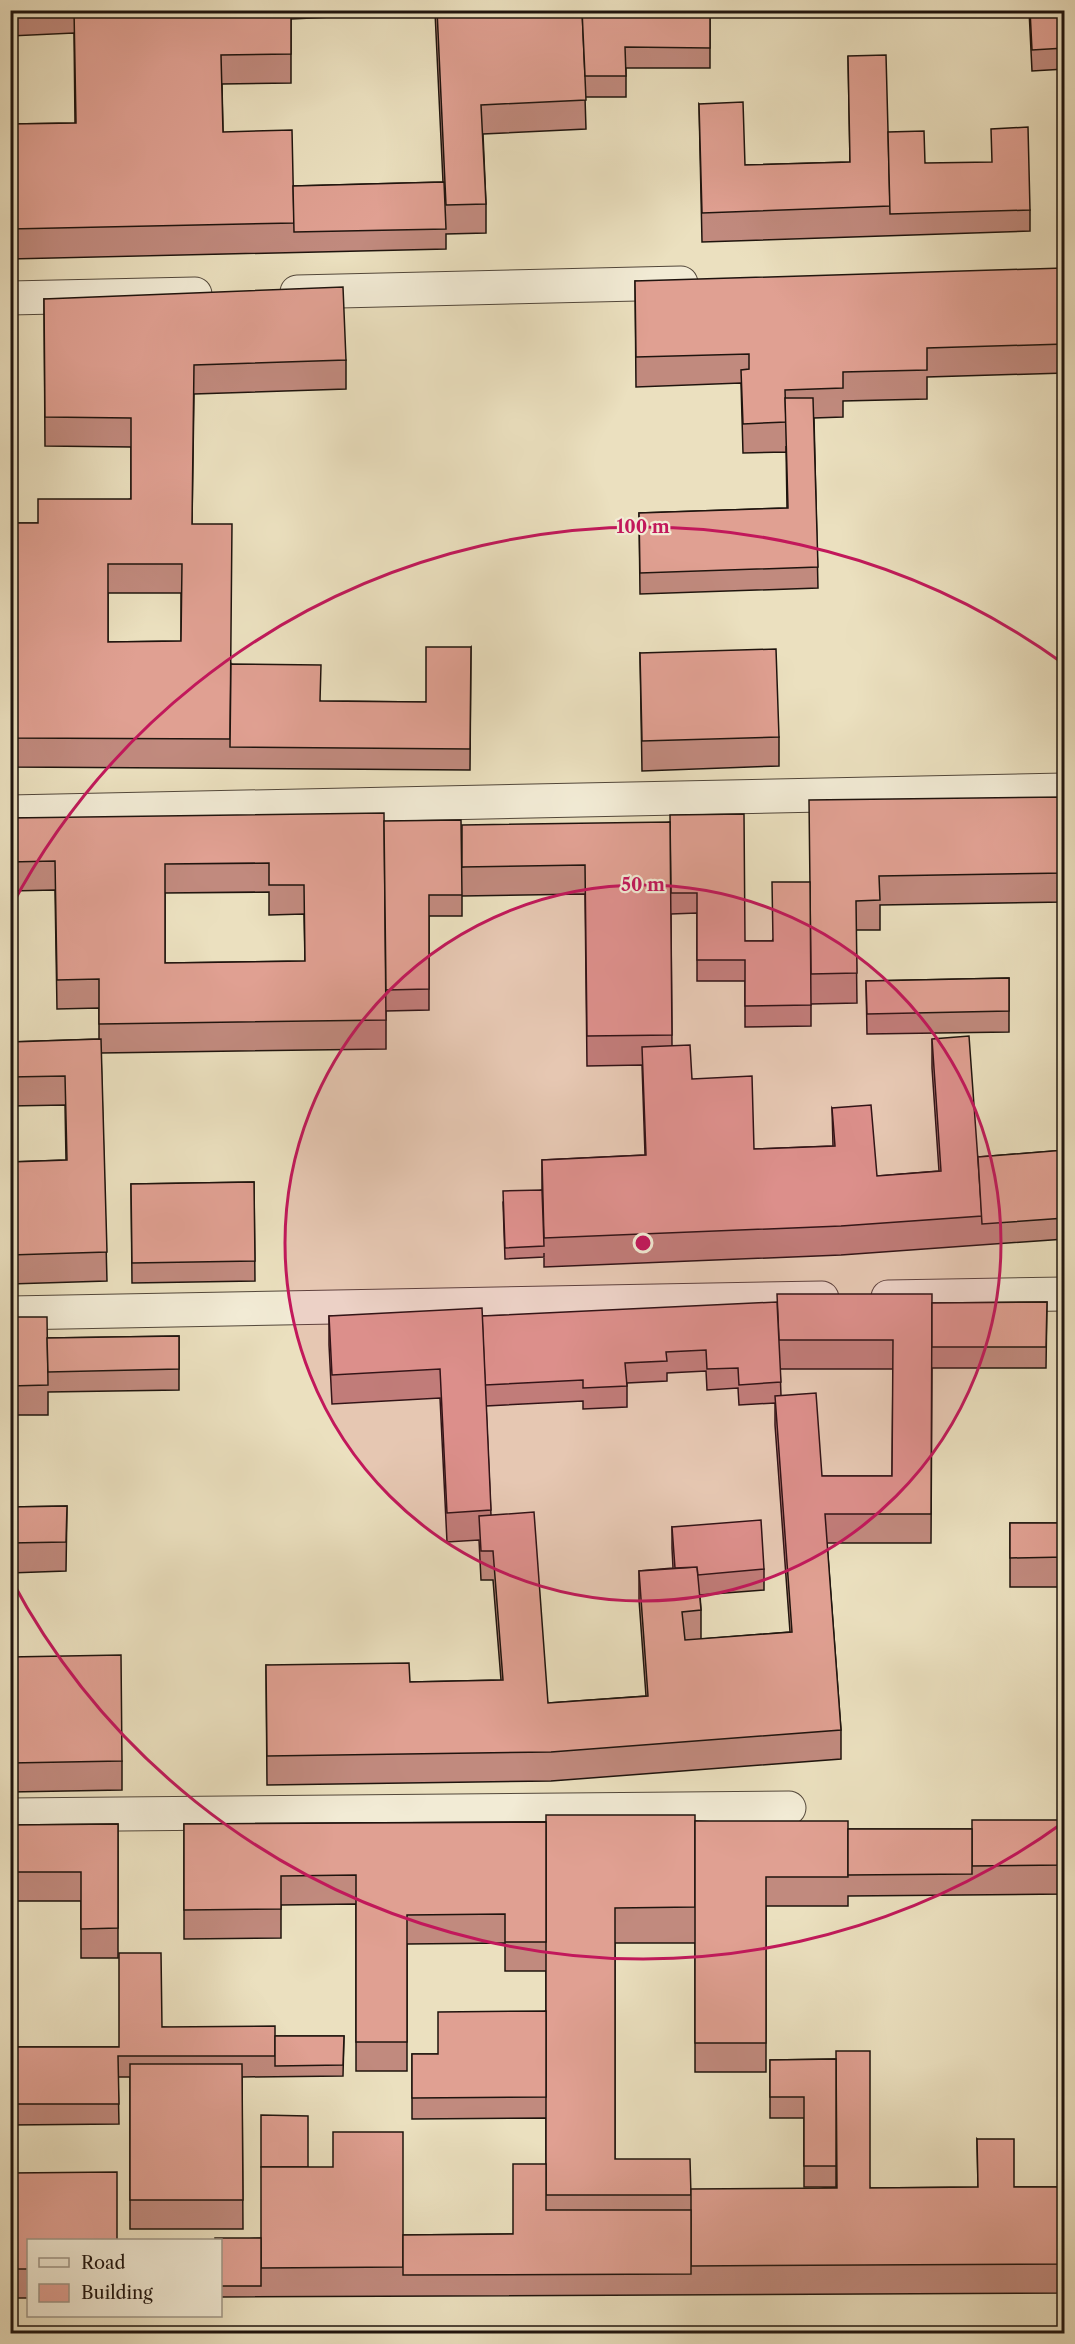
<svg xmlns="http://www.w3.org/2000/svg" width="1075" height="2344" font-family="'Libre Caslon Text',serif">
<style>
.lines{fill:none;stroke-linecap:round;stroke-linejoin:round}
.minor-casing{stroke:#52473a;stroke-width:35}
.minor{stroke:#f2ebd5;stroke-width:33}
.wall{fill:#c18a7e;stroke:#1f140e;stroke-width:1.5;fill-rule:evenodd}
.building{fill:#e0a092;stroke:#1f140e;stroke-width:1.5;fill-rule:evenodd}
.ring{fill:none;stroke:#c2185b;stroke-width:3}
.centre{fill:#c2185b;stroke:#f2ebd5;stroke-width:3}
.ring-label{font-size:18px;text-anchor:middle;font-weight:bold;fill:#c2185b;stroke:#f2ebd5;stroke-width:4.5;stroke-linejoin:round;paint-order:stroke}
</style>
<rect width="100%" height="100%" fill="#ebe0bf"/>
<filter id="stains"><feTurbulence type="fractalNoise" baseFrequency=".00333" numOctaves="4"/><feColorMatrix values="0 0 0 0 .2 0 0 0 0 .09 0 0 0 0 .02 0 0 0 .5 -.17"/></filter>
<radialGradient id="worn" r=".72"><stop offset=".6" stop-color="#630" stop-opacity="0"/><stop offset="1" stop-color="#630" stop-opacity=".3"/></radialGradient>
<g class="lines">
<defs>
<g id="minor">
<path d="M297 292 681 283"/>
<path d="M10 298 195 294"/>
<path d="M10 812 1064 790"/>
<path d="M888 1297 1064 1294"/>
<path d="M10 1313 822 1298"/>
<path d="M10 1815 789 1808"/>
</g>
</defs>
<!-- minor casing -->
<use href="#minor" class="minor-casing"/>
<!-- minor -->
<use href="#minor" class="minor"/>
</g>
<!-- wall -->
<g class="wall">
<path d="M10 10H710V68H626V97H585L586 129 483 134 486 204V233L446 234V249L10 259V124L75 123 74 33 10 36ZM435 12 443 182 293 186 223 132 222 84 291 83V19Z"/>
<path d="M1029 10H1065V69L1032 71Z"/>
<path d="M848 56 888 132 925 163 1030 210V231L702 242 699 104 745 165 850 162Z"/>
<path d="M635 281 1065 322V373L927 377V399L843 401V417L814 418 818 588 640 594 639 513 787 508 786 446V452L743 453 741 383 636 387Z"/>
<path d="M44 299 346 360V389L194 394 192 524 231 664 321 701 426 702 471 647 470 770 10 767V523H38L131 499V447L45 446ZM108 593H181V641L108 642Z"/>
<path d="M640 653 779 737V766L642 771Z"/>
<path d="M1065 797V902L880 905V930H856L857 1003 811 1004V1026L745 1027V981H697V913L671 914 672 1045 692 1079 754 1149 833 1146 832 1108 877 1176 939 1171 932 1068V1039L978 1157 1065 1150V1239L841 1255 544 1267V1253V1257L505 1259 503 1202 542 1190V1160L645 1155 642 1065 587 1066 585 894 462 896V916H429V1010L386 1011V1049L101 1053 107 1281 10 1284V1162L66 1160 65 1105 10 1106V1042L99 1039V1008L57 1009 55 890 10 891V818L384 821 462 867 670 822 745 941H772L810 882ZM269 892V915L304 914 305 961 165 963V893Z"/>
<path d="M1009 978V1032L867 1034 866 981Z"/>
<path d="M254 1182 255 1281 132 1283 131 1184Z"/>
<path d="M1047 1302 1046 1368H932L931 1543H827L841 1730V1759L551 1781 267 1785 266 1665 410 1682 501 1680 493 1580H481L479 1540 447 1542 440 1398 332 1404 329 1345V1316H482L932 1303ZM780 1369H893L892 1476H822L781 1395ZM706 1371 707 1390 738 1388 739 1405 775 1403V1425L790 1632 701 1639V1610L700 1595 764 1590V1569L672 1527V1548L673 1568 639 1571V1600L646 1696 548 1703 491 1515 486 1406 583 1401V1409L627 1407V1383L667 1381V1373Z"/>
<path d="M10 1317 47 1338 179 1336V1390L48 1392V1415H10Z"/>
<path d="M67 1506 66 1571 10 1573V1507Z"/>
<rect x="1010" y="1523" width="55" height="64"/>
<path d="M10 1657 122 1761V1790L10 1792Z"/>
<path d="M1065 1820V1894L848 1896V1906H766V2072H695V1943H615V2159L691 2194 837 2188 836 2087V2187H804V2118H770V2060L836 2059 870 2188 978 2187 977 2139 1014 2187H1065V2293L220 2297V2241L261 2238 308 2167 403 2235 513 2234 546 2164V2118L412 2119V2054H438L546 2011V1971H505V1943L407 1944V2071H356V1904L281 1905V1938L184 1939V1824L695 1821 848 1829H972Z"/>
<path d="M118 1824V1958H81V1901H12L13 2010H10V1825Z"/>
<path d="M162 2027 275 2036H344L343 2076 242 2077 243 2229H130V2077H118L119 2124 10 2125V2047H119Z"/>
<path d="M10 2173 28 2241V2298H10Z"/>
</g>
<!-- building -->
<g class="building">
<path d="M74 10H291V54L221 55 223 132 292 130 294 223 10 229V124L76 123Z"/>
<path d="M437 10H582L586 100 481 105 486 204 446 205Z"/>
<path d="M582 10H710V48L625 47 626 76H585Z"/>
<path d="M1030 10H1065V48L1032 50Z"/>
<path d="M886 55 890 206 702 213 699 104 743 102 745 165 850 162 848 56Z"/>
<path d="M1028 127 1030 210 890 214 888 132 924 131 925 163 992 162 991 129Z"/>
<path d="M444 182 446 229 294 232 293 186Z"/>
<path d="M1063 268 1065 344 927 348V370L843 372V388L785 390 786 422 743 424 741 370 749 369V354L636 357 635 281Z"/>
<path d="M343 287 346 360 194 365 192 524H232L230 739 10 738V523H38V499H131V418L45 417 44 299ZM108 564H182L181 641 108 642Z"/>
<path d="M785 398H813L818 567 640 573 639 513 788 508Z"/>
<path d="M426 647H471L470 749 230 747 231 664 321 665 320 701 426 702Z"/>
<path d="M776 649 779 737 642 741 640 653Z"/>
<path d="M1065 797V873L879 876 880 900 856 901 857 973 811 974 809 800Z"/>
<path d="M384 813 386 1020 99 1024V979L57 980 55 861 10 862V818ZM269 863V885H304L305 961 165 963V864Z"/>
<path d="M744 814 745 941H773L772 882H810L811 1005 745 1006V960H697V893H671L670 815Z"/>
<path d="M461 820 462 895H429V989L386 990 384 821Z"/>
<path d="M670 822 672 1035 587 1036 585 865 462 867V825Z"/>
<path d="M1009 978V1011L867 1014 866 981Z"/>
<path d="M969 1036 982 1216 841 1226 544 1238 542 1160 646 1155 642 1047 690 1045 692 1079 752 1076 754 1149 835 1146 832 1108 871 1105 877 1176 941 1171 932 1039Z"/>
<path d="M101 1039 107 1252 10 1255V1162L67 1160 65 1076 10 1077V1042Z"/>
<path d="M1065 1150V1218L982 1224 978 1157Z"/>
<path d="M254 1182 255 1261 132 1263 131 1184Z"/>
<path d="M542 1190 544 1246 505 1248 503 1191Z"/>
<path d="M777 1294H932L931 1514H825L841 1730 551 1752 267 1756 266 1665 409 1663 410 1682 503 1680 493 1551H481L479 1516 534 1512 548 1703 648 1696 639 1571 697 1567 701 1610 682 1612 685 1640 792 1632 775 1396 816 1393 822 1476H892L893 1340H779Z"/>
<path d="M777 1302 781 1382 739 1385 738 1368 707 1369 706 1350 666 1352 667 1361 625 1363 627 1386 583 1388V1380L485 1385 482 1316Z"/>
<path d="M1047 1302 1046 1347H932V1303Z"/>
<path d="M482 1308 491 1510 447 1513 440 1369 332 1375 329 1316Z"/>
<path d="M10 1317H47L48 1385 10 1386Z"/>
<path d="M179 1336V1369L48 1372 47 1338Z"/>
<path d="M67 1506 66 1542 10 1543V1507Z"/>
<path d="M761 1520 764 1569 698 1575 697 1567 675 1568 672 1527Z"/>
<path d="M1010 1523H1065V1557L1010 1558Z"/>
<path d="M121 1655 122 1761 10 1763V1657Z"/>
<path d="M546 1815H695V1907L615 1908V2159H690L691 2195H546Z"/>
<path d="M972 1820H1065V1865L972 1866Z"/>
<path d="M695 1821H848V1877H766V2043H695Z"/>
<path d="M546 1822V1942H505V1914L407 1915V2042H356V1875L281 1876V1909L184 1910V1824Z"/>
<path d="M118 1824V1928L81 1929V1872H12V1911H10V1825Z"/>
<path d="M848 1829H972V1874L848 1875Z"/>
<path d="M10 1919H12L13 1989H10Z"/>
<path d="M119 1953H161L162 2027 275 2026V2056H118L119 2104H10V2047H119Z"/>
<path d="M546 2011V2097L412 2098V2054H438V2012Z"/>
<path d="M275 2036H344L343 2065 275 2066Z"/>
<path d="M836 2051H870V2188L978 2187 977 2139H1014V2187H1065V2264L691 2266V2189L837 2188Z"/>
<path d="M836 2059V2166H804V2097H770V2060Z"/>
<path d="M130 2064H242L243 2200H130Z"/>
<path d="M261 2115 308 2116V2167H261Z"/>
<path d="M333 2132H403V2267L261 2268V2167H333Z"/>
<path d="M513 2164H546V2210H691V2274L403 2275V2235L513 2234Z"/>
<path d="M117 2172V2241H28V2269H10V2173Z"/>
<path d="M215 2238H261V2286H220V2241H215Z"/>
<path d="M974 2332V2334H879Z"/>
</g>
<!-- distance rings -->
<circle cx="643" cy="1243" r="358" fill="#c2185b" fill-opacity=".12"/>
<g class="ring">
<circle cx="643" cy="1243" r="358"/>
<path d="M1064 1822A716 716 0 0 1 11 1579M11 907A716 716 0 0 1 1064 664"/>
</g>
<circle cx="643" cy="1243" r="9" class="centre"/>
<g class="ring-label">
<text x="643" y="533">100 m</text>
<text x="643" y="891">50 m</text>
</g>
<!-- margin -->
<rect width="1075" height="2344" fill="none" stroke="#ebe0bf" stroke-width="36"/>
<rect x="12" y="12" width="1051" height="2320" fill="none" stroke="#1f140e" stroke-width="3"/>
<rect x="18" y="18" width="1039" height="2308" fill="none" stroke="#1f140e" stroke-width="1.5"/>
<!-- legend -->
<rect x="27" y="2239" width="195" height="78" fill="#f2ebd5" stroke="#9e9585" stroke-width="1.5"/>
<rect x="39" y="2258" width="30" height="9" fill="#f2ebd5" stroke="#9e9585" stroke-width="1.5"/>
<text x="81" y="2269" font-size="18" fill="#1f140e">Road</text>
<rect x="39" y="2284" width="30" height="18" fill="#e0a092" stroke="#9e9585" stroke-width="1.5"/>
<text x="81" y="2299" font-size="18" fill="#1f140e">Building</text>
<rect width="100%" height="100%" filter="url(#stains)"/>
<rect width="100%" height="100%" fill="url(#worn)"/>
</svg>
